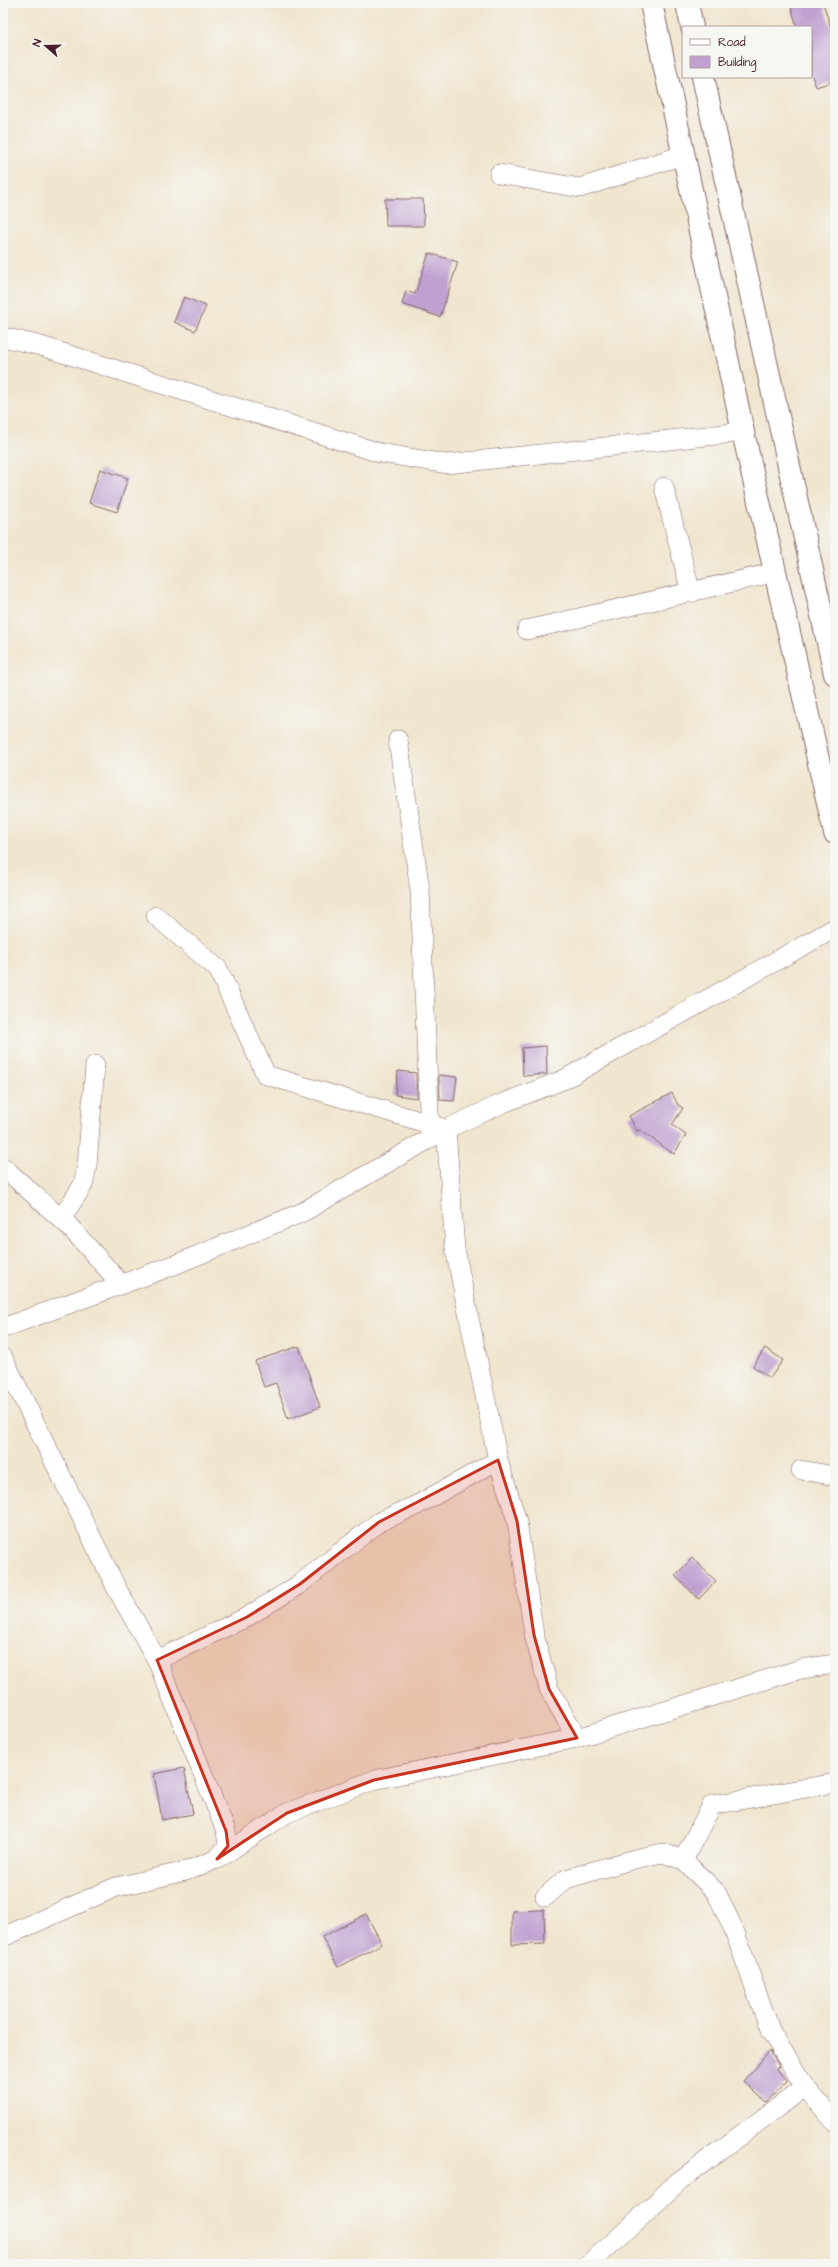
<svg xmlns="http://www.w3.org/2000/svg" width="838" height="2267" font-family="'Architects Daughter',sans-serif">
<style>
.building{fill:#bfa1d1}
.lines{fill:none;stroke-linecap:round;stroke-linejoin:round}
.minor-casing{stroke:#846464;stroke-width:20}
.highway-casing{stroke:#846464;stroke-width:24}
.minor{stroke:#fff;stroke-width:19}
.highway{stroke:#fff;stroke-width:22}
.marked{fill:#c8321e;fill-opacity:0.2;stroke:#c8321e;stroke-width:3;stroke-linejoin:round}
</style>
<rect width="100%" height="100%" fill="#f6f6f2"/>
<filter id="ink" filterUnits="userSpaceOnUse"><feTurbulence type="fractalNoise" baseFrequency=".025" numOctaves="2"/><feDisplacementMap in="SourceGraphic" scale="8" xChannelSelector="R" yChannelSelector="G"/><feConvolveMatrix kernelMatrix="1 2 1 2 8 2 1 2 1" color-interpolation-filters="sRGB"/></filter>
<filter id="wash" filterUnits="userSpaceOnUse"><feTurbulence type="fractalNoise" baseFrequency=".012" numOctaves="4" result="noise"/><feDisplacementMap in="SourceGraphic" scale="16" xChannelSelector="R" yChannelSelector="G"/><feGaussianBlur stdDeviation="0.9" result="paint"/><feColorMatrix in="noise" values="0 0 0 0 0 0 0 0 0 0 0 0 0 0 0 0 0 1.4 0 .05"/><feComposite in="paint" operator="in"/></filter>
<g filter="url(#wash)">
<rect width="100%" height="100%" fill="#f0e5ce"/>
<g id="blocks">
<!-- building -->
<g class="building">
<path d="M790 3H823L835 41V81L816 87 811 73V27H797Z"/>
<path d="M385 199H423L424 226H386Z"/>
<path d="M429 253 458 262 440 317 402 304 406 291 415 294Z"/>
<path d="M184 297 206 306 195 331 174 322Z"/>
<path d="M100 469 128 478 117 512 89 503Z"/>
<path d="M546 1046 547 1074 523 1076 522 1048Z"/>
<path d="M398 1071 416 1073 417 1098 395 1095Z"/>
<path d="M439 1075 457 1077 454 1101 440 1100Z"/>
<path d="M672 1093 678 1105 683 1108 672 1125 686 1135 674 1154 640 1130 637 1131 629 1116Z"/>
<path d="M299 1346 320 1407 288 1419 276 1383 264 1387 255 1361Z"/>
<path d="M765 1348 783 1360 770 1378 753 1366Z"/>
<path d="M692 1558 716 1581 699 1599 675 1576Z"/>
<path d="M184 1768 193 1814 162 1820 154 1774Z"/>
<path d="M544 1910 545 1944 512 1945V1911Z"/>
<path d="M366 1914 382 1944 338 1967 322 1937Z"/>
<path d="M770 2051 779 2066 776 2069 788 2081 766 2102 743 2081Z"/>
</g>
</g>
</g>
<g filter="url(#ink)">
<use href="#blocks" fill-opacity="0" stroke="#846464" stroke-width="1"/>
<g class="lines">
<defs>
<g id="minor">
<path d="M499 174 580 188 683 155"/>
<path d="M3 337 41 346 380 453 447 464 743 432"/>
<path d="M664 487 691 593"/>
<path d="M527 630 776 572"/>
<path d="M398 740 420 890 430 1135"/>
<path d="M156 916 218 969 266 1075 446 1129 455 1249 498 1460 517 1521 534 1635 549 1689 577 1738"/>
<path d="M3 1167 68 1225 121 1284"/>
<path d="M61 1219 83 1185 87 1166 95 1065"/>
<path d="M3 1328 174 1265 303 1212 446 1129 501 1104 563 1080 835 928"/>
<path d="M3 1358 117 1589 157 1660 226 1831 228 1846 217 1859 186 1871 116 1887 3 1937"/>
<path d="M801 1470 835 1476"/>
<path d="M157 1660 247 1617 300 1584 379 1522 417 1505 498 1460"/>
<path d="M219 1858 287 1813 374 1780 577 1738 801 1669 835 1664"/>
<path d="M683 1860 712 1805 835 1783"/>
<path d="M545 1897 566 1879 638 1858 663 1853 683 1860 716 1892 734 1930 771 2032 805 2087 835 2122"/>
<path d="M588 2264 615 2241 679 2181 805 2087"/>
</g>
<g id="highway">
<path d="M651 3 743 432 835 833"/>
<path d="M687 3 692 27"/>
<path d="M703 77 835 674"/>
</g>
</defs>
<!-- minor casing -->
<use href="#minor" class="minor-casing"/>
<!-- highway casing -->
<use href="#highway" class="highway-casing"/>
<!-- minor -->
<use href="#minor" class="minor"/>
<!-- highway -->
<use href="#highway" class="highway"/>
</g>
</g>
<!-- marked area -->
<path class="marked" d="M498 1460 517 1521 534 1635 549 1689 577 1738 374 1780 287 1813 217 1859 228 1846 226 1831 157 1660 247 1617 300 1584 379 1522Z"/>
<!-- margin -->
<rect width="838" height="2267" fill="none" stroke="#f6f6f2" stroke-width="16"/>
<!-- legend -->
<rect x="682" y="26" width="130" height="52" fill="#f6f6f2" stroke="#b1a0a2"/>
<rect x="690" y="39" width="20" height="6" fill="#ffffff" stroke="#b1a0a2"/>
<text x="718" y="46" font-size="12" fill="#4a1f2b">Road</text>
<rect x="690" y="56" width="20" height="12" fill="#bfa1d1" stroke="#b1a0a2"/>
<text x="718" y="66" font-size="12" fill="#4a1f2b">Building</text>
<!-- north arrow -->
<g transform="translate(46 46) rotate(290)" stroke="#f6f6f2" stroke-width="3" paint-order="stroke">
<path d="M0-3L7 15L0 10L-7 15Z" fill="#4a1f2b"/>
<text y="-6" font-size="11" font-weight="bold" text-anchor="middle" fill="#4a1f2b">N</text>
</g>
</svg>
